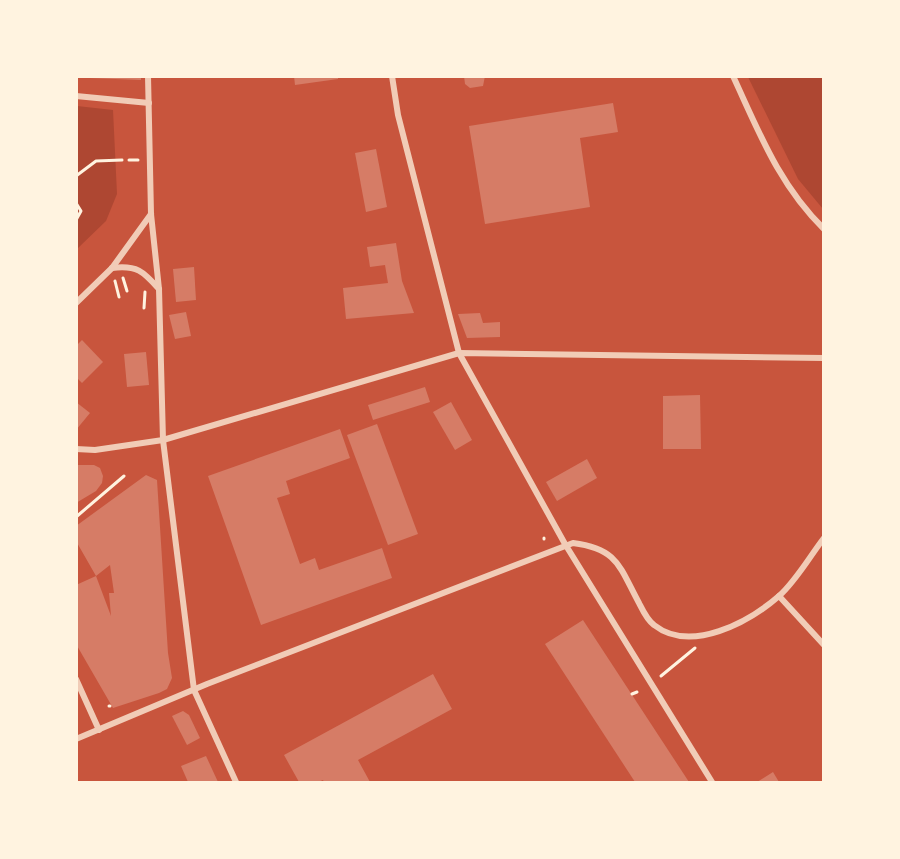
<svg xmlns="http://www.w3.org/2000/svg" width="900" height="859" font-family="'Exo 2',sans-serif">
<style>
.green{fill:#ae4732}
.building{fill:#d67c66}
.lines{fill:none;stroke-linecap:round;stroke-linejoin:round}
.path{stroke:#fff3e0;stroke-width:3}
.minor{stroke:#f1ccb7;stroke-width:6}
</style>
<rect width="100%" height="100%" fill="#c8553d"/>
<!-- green -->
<g class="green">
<path d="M748 77H823V209L798 179Z"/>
<path d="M77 106 113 110 117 194 106 221 77 249Z"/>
</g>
<!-- building -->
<g class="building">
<path d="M90 76H141V80L90 78Z"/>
<path d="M294 76H338V79L295 85Z"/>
<path d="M464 76H485L483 86 470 88 465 84Z"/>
<path d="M613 103 618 132 580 138 590 207 485 224 469 126Z"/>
<path d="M376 149 387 207 366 212 355 153Z"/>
<path d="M396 243 402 281 414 313 346 319 343 288 388 283 385 265 370 267 367 247Z"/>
<path d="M194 267 196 300 176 302 173 269Z"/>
<path d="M186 312 191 336 175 339 169 315Z"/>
<path d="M480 313 483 323 500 322V337L467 338 458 314Z"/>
<path d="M82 340 103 362 82 383 76 377V346Z"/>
<path d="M146 352 149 385 127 387 124 354Z"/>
<path d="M425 387 430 402 373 420 368 405Z"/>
<path d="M700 395 701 449H663V396Z"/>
<path d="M76 402 90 413 76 430Z"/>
<path d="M451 402 472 440 455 450 433 412Z"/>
<path d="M377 424 418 534 388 545 347 435Z"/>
<path d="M340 429 350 458 286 481 290 494 277 498 300 564 315 558 319 570 382 548 392 578 261 625 208 476Z"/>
<path d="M587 459 597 478 557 501 546 482Z"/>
<path d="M76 465H94L100 468 103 476 102 483 96 491 76 503Z"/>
<path d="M146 475 157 480 168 653 172 678 167 689 159 693 113 708 76 644V585L96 576 111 616 109 593H114L110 565 96 576 76 541V526Z"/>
<path d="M583 620 689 782H635L545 644Z"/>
<path d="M433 674 452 709 358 760 370 782H324L323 780 318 782H299L284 755Z"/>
<path d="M183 711 189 715 200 738 187 745 172 716Z"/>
<path d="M206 756 218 782H188L181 766Z"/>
<path d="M773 772 779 782H757Z"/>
</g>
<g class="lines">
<!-- path -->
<g class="path">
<path d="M129 160H138"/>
<path d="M76 176 96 161 122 160"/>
<path d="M76 203 81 211 76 220"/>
<path d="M123 278 127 291"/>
<path d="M115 281 119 297"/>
<path d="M144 308 145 292"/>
<path d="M76 517 124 476"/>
<path d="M544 538V539"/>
<path d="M661 676 695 648"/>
<path d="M632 694 637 692"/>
<path d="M109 706H110"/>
</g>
<!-- minor -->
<g class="minor">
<path d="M148 76 151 214 159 289 163 440 194 690 236 782"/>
<path d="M392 76 398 115 459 353 565 544 712 782"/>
<path d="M733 76C759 132 779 185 824 229"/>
<path d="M76 96 149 103"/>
<path d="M112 268C137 265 143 271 159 289"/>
<path d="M76 303 112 268 151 214"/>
<path d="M76 449 95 450 163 440 459 353 824 358"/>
<path d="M779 596 824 645"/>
<path d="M76 679 99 730"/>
<path d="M76 739 207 684 573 543C618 549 619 566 639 603 643 611 647 620 654 625 691 654 749 622 779 596 796 581 810 556 824 538"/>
</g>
</g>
<!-- border -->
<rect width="900" height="859" fill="none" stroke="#fff3e0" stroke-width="156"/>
</svg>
